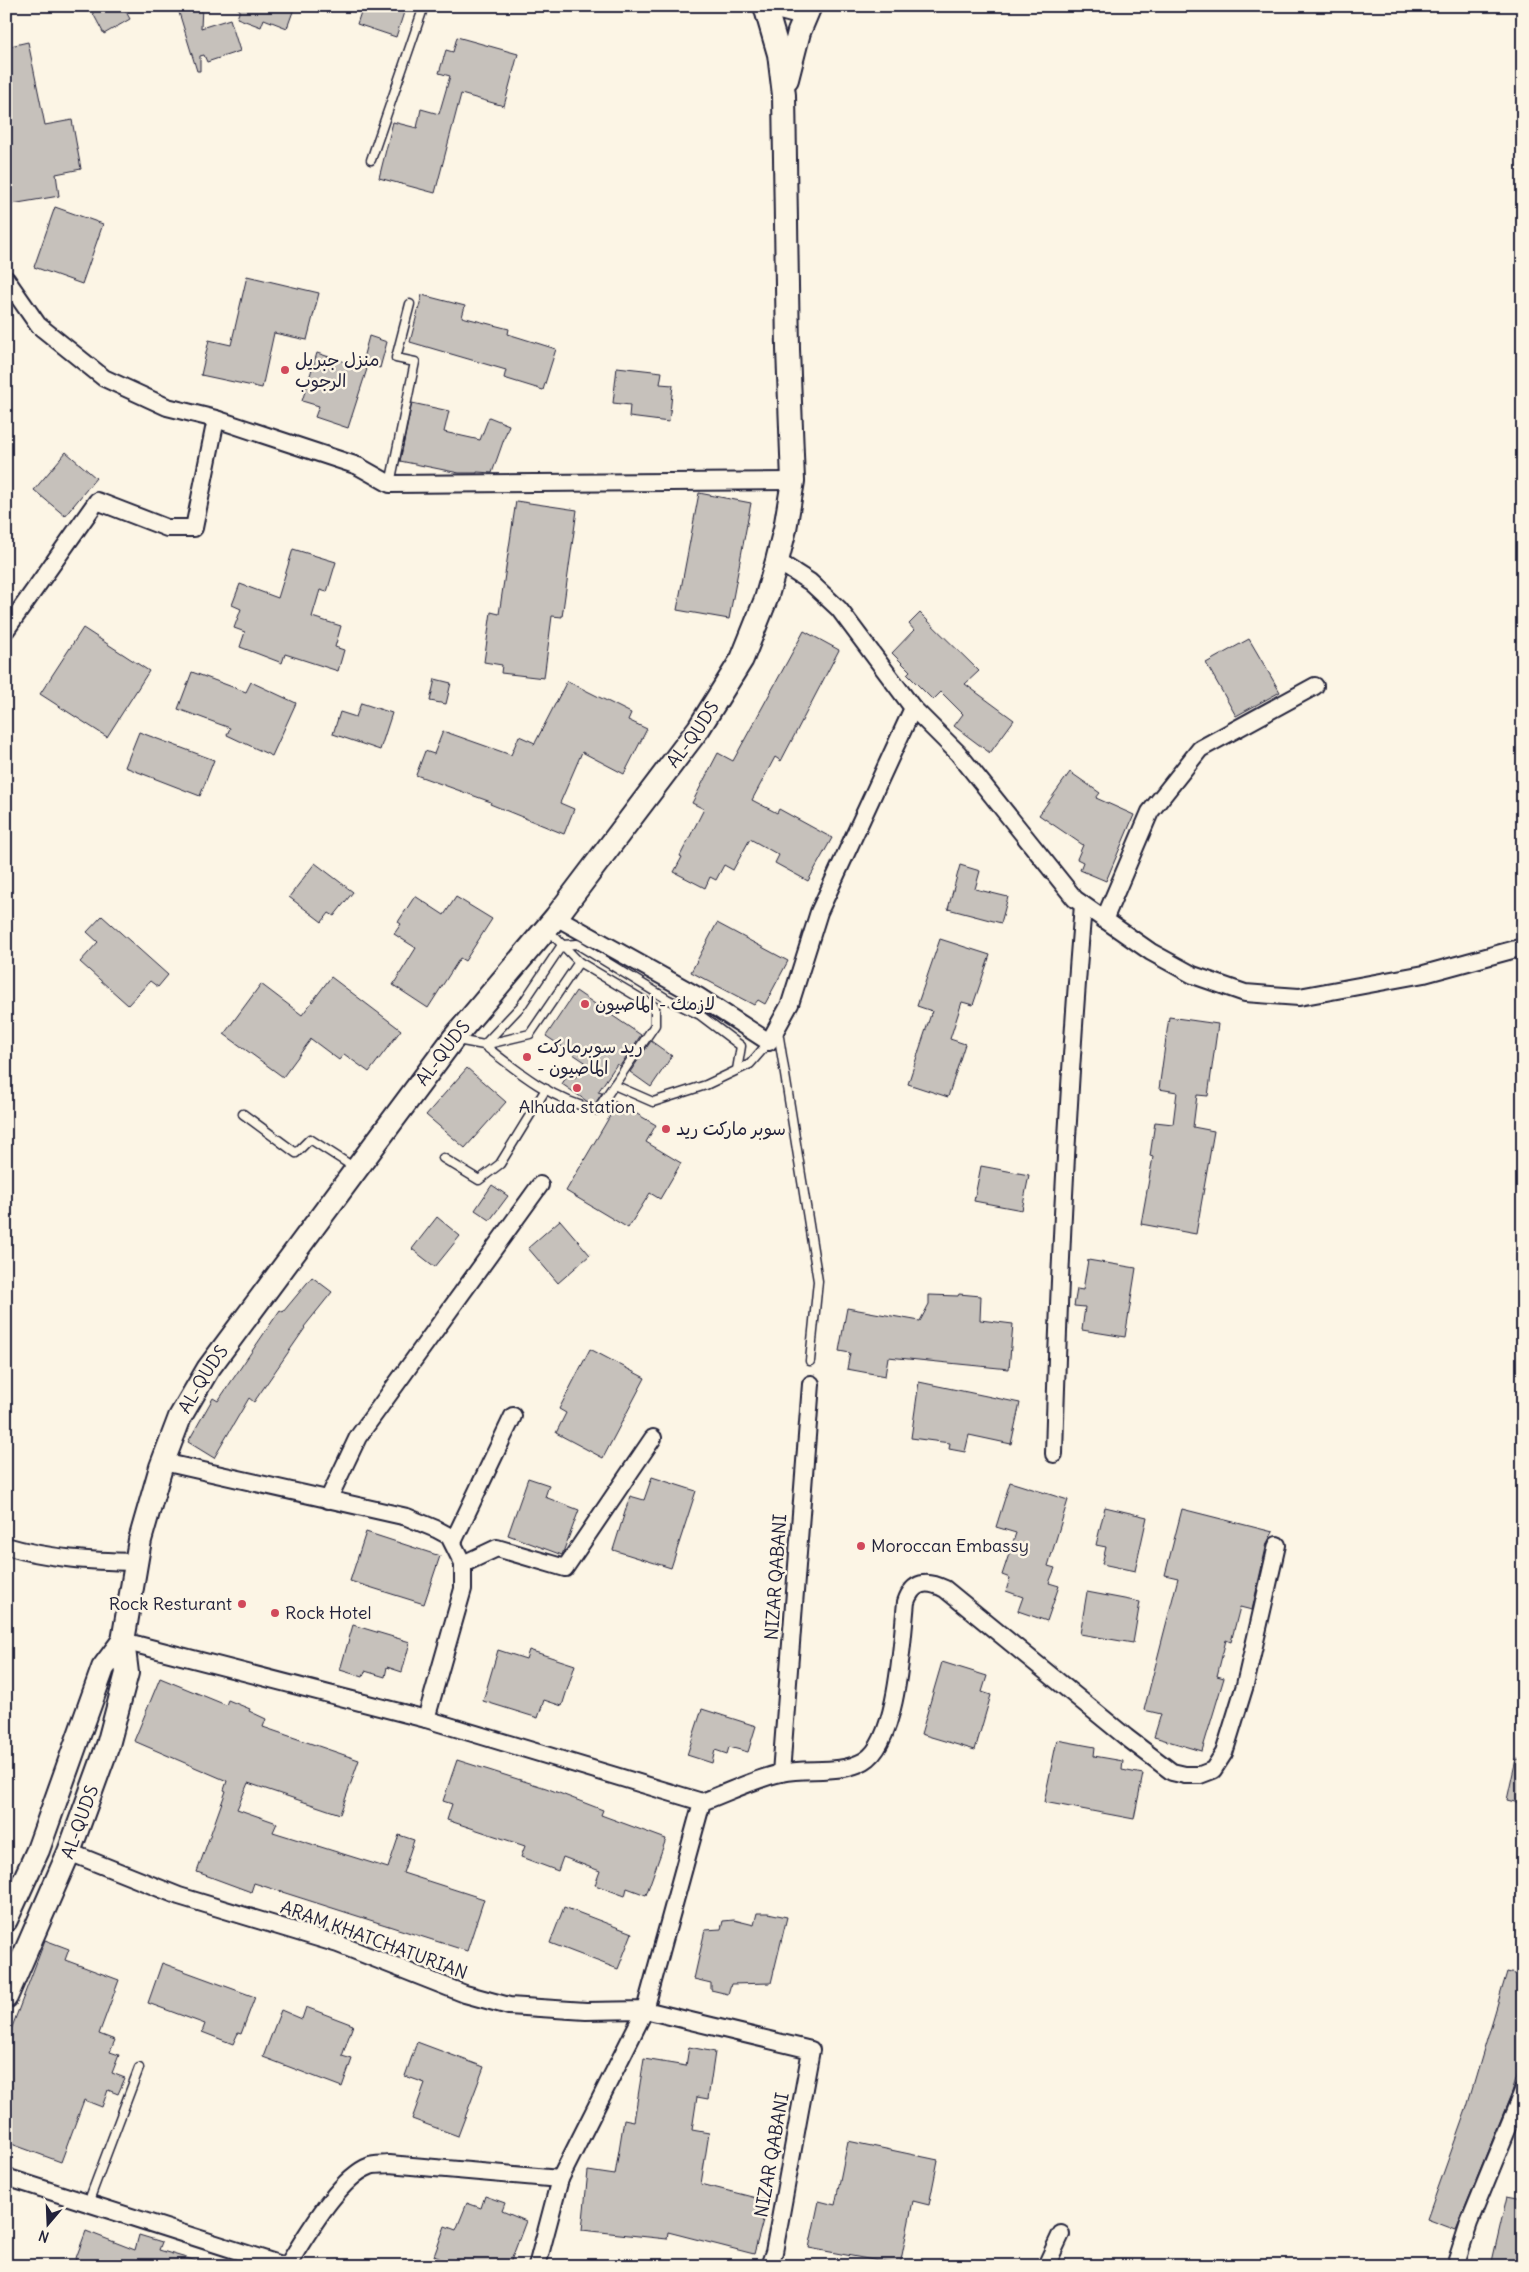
<svg xmlns="http://www.w3.org/2000/svg" width="1529" height="2272" font-family="Delius,'Playpen Sans Arabic',sans-serif">
<style>
.building{fill:#c6c1bb;stroke:#22223b}
.lines{fill:none;stroke-linecap:round;stroke-linejoin:round}
.lane-casing{stroke:#22223b;stroke-width:11}
.street-casing{stroke:#22223b;stroke-width:20}
.secondary-casing{stroke:#22223b;stroke-width:26}
.lane{stroke:#fcf5e5;stroke-width:8}
.street{stroke:#fcf5e5;stroke-width:16}
.secondary{stroke:#fcf5e5;stroke-width:22}
.poi-dot{fill:#d1495b;stroke:#fcf5e5;stroke-width:2}
.labels{text-anchor:middle;stroke-width:5;stroke-linejoin:round;paint-order:stroke}
.poi-label{font-size:18px;fill:#22223b;stroke:#fcf5e5;text-anchor:start}
.street-label{font-size:18px;fill:#22223b;stroke:#fcf5e5}
</style>
<rect width="100%" height="100%" fill="#fcf5e5"/>
<filter id="ink" filterUnits="userSpaceOnUse"><feTurbulence type="fractalNoise" baseFrequency=".02" numOctaves="2"/><feDisplacementMap in="SourceGraphic" scale="10" xChannelSelector="R" yChannelSelector="G"/><feConvolveMatrix kernelMatrix="1 2 1 2 8 2 1 2 1" color-interpolation-filters="sRGB"/></filter>
<g filter="url(#ink)">
<!-- building -->
<g class="building">
<path d="M89 6H123L130 19 104 34Z"/>
<path d="M177 6H202L201 28 230 19 240 51 207 62 204 55 200 56V71H197Z"/>
<path d="M234 6H295L287 28 264 19 261 27 237 18 240 10Z"/>
<path d="M363 6H406L396 37 357 24Z"/>
<path d="M457 37 518 54 504 106 461 94 435 193 379 178 393 122 417 128 421 109 439 114 450 76 439 73 446 50 453 52Z"/>
<path d="M28 42 45 125 72 120 81 169 56 174 59 196 6 205V47Z"/>
<path d="M55 207 103 224 82 284 34 267Z"/>
<path d="M247 276 319 293 307 340 274 333 262 388 201 375 209 340 231 345Z"/>
<path d="M422 295 465 306 462 317 509 329 508 334 556 349 543 390 504 378 506 370 410 342Z"/>
<path d="M369 336 387 342 380 368 362 362Z"/>
<path d="M317 353 367 369 348 428 315 417 319 406 302 401Z"/>
<path d="M617 367 662 372 660 384 673 385 669 422 629 417 630 405 613 403Z"/>
<path d="M412 403 449 411 444 432 480 440 489 417 509 425 492 473 477 472V473H459L400 461Z"/>
<path d="M66 452 96 478 65 516 34 490Z"/>
<path d="M699 493 751 503 729 619 677 610Z"/>
<path d="M516 501 577 510 562 617 552 616 544 678 501 673 502 665 484 662 491 612 499 614Z"/>
<path d="M293 549 336 562 327 592 320 590 312 617 341 626 335 647 344 650 338 671 285 654 282 663 240 647 245 632 234 628 241 609 232 605 240 584 278 598Z"/>
<path d="M920 613 979 671 965 684 1014 720 990 753 954 726 963 714 941 692 933 700 907 674 910 671 892 653 914 630 909 624Z"/>
<path d="M83 628 149 671 107 737 40 694Z"/>
<path d="M804 631 839 650 781 761 775 757 752 800 777 813 779 809 832 838 808 881 775 863 779 855 750 839 733 870 724 865 716 880 710 877 705 888 674 872 682 857 680 856 704 809 692 803 718 753 733 761Z"/>
<path d="M1249 639 1280 692 1236 716 1206 663Z"/>
<path d="M192 672 246 692 251 682 296 703 272 756 227 735 230 728 178 709Z"/>
<path d="M435 679 451 683 446 704 430 701Z"/>
<path d="M567 681 631 713 628 720 647 729 624 774 582 752 560 803 574 809 564 834 490 804 491 802 416 775 425 751 434 754 443 731 511 755 519 736 535 743 534 745Z"/>
<path d="M361 703 392 713 380 750 333 734 340 712 356 717Z"/>
<path d="M139 732 214 760 200 796 125 767Z"/>
<path d="M1070 772 1100 793 1096 798 1134 815 1106 881 1080 870 1083 862 1077 859 1083 845 1039 815Z"/>
<path d="M315 863 353 892 334 916 329 913 322 922 289 897Z"/>
<path d="M960 865 980 871 975 889 1008 897 1001 923 948 909Z"/>
<path d="M415 896 444 915 456 897 492 919 465 961 460 958 428 1008 393 985 416 948 394 934 401 924 398 922Z"/>
<path d="M102 916 168 975 158 987 150 981 128 1005 80 962 98 942 87 932Z"/>
<path d="M717 923 788 961 765 1004 758 1000 754 1005 691 972Z"/>
<path d="M940 939 990 955 973 1005 962 1002 950 1039 965 1044 948 1097 908 1084 932 1011 917 1006Z"/>
<path d="M331 977 401 1030 369 1072 344 1054 339 1060 311 1039 283 1077 224 1034 261 984 302 1015Z"/>
<path d="M576 991 641 1035 620 1066 617 1064 598 1092 602 1093 595 1104 588 1102 562 1084 568 1074 575 1078 585 1062 546 1036Z"/>
<path d="M1169 1017 1218 1024 1208 1096 1197 1095 1193 1127 1214 1131 1196 1234 1141 1224 1153 1157 1150 1156 1155 1122 1173 1124 1177 1092 1159 1089Z"/>
<path d="M651 1041 672 1056 651 1087 630 1072Z"/>
<path d="M467 1068 506 1102 465 1148 426 1115Z"/>
<path d="M611 1099 656 1125 646 1142 681 1163 660 1199 650 1193 628 1228 566 1191 610 1116 603 1111Z"/>
<path d="M981 1166 1029 1175 1022 1210 974 1201Z"/>
<path d="M492 1185 508 1196 490 1220 475 1210Z"/>
<path d="M437 1217 460 1236 435 1267 412 1249Z"/>
<path d="M560 1220 590 1255 558 1283 528 1248Z"/>
<path d="M1088 1260 1136 1268 1125 1337 1082 1330 1085 1307 1074 1306 1077 1289 1083 1290Z"/>
<path d="M312 1277 332 1292 304 1327 305 1328 254 1402 249 1398 214 1458 188 1442 213 1398 218 1401 280 1310 283 1312Z"/>
<path d="M959 1294 981 1296 980 1320 1013 1324 1009 1369 888 1357 885 1376 847 1369 850 1353 839 1351 847 1308 920 1321 929 1304V1295L958 1296Z"/>
<path d="M590 1349 645 1378 603 1458 556 1433 566 1413 559 1409Z"/>
<path d="M919 1382 1020 1403 1011 1444 969 1435 965 1452 949 1449 950 1443 911 1438Z"/>
<path d="M652 1477 696 1491 671 1568 613 1550 630 1496 644 1500Z"/>
<path d="M528 1478 549 1485 545 1497 579 1510 562 1555 508 1535Z"/>
<path d="M1010 1482 1068 1500 1048 1566 1055 1568 1049 1583 1059 1586 1047 1621 1018 1611 1023 1597 1006 1591 1010 1578 1002 1575 1016 1533 996 1527Z"/>
<path d="M1105 1507 1147 1517 1135 1571 1102 1564 1106 1547 1096 1545Z"/>
<path d="M1182 1509 1273 1532 1267 1543 1252 1610 1240 1607 1231 1642 1226 1640 1217 1676 1224 1678 1202 1751 1154 1737 1161 1714 1144 1710 1178 1578 1165 1575Z"/>
<path d="M366 1532 440 1556 424 1604 350 1581Z"/>
<path d="M1087 1592 1140 1602 1133 1643 1080 1634Z"/>
<path d="M353 1625 410 1642 402 1672 387 1667 385 1677 365 1671 363 1677 340 1670Z"/>
<path d="M498 1650 526 1659 529 1650 575 1665 562 1706 544 1700 538 1718 483 1701Z"/>
<path d="M942 1662 987 1676 982 1692 991 1695 975 1750 921 1734Z"/>
<path d="M160 1678 226 1705 228 1700 250 1709 249 1711 266 1719 263 1727 359 1760 340 1814 248 1783 237 1809 277 1823 273 1832 388 1868 399 1835 414 1840 403 1873 484 1899 467 1951 254 1883 251 1892 197 1872 226 1791 224 1790 227 1781 134 1741Z"/>
<path d="M702 1709 756 1726 748 1752 729 1747 727 1754 715 1750 712 1763 687 1755Z"/>
<path d="M1057 1740 1095 1747 1094 1756 1123 1761 1122 1770 1143 1774 1134 1819 1044 1802Z"/>
<path d="M1516 1759 1523 1760V1804L1507 1800Z"/>
<path d="M457 1760 546 1788 603 1810 601 1815 666 1839 646 1895 627 1888 625 1896 595 1885 600 1871 563 1857 558 1871 521 1857 525 1846 447 1820 452 1804 443 1801Z"/>
<path d="M564 1907 632 1933 618 1969 550 1943Z"/>
<path d="M757 1913H768L787 1917 771 1983 731 1984 728 1994 711 1990V1983L694 1979 705 1930 721 1929 723 1921 734 1920 754 1925Z"/>
<path d="M45 1940 69 1949 65 1960 119 1980 99 2034 115 2040 110 2052 119 2055 112 2073 125 2078 118 2094 108 2090 102 2107 84 2100 61 2162 6 2142V2043Z"/>
<path d="M162 1963 255 1997 241 2034 238 2033 233 2044 202 2032 205 2024 148 2003Z"/>
<path d="M1507 1972 1523 1976V2056L1512 2092 1456 2230 1427 2219 1467 2107Z"/>
<path d="M306 2007 353 2025 342 2056 352 2059 342 2087 263 2057 281 2010 302 2019Z"/>
<path d="M417 2042 484 2067 458 2136 412 2119 425 2083 405 2076Z"/>
<path d="M689 2047 715 2052 708 2099 697 2097 692 2130 709 2133 701 2184 768 2201 754 2254 668 2232 667 2239 582 2230 588 2171 615 2175 624 2119 634 2121 644 2059 686 2066Z"/>
<path d="M848 2141 938 2160 929 2205 913 2201 900 2265 809 2248 819 2201 835 2205Z"/>
<path d="M485 2196 505 2203 502 2211 526 2221 509 2266H459L434 2256 445 2226 456 2230 467 2203 481 2208Z"/>
<path d="M1507 2196 1523 2199V2266H1491Z"/>
<path d="M86 2231 135 2250 139 2235 162 2242 159 2250 200 2262 199 2266H73Z"/>
</g>
<g class="lines">
<defs>
<g id="lane">
<path d="M371 160 424 6"/>
<path d="M390 484 415 362 396 358 410 304"/>
<path d="M548 930 579 962 655 1007V1025L597 1110C554 1101 518 1072 484 1045L521 1006 562 945 577 944 667 999 700 1015 741 1046 737 1070"/>
<path d="M778 1031 818 1281 810 1361"/>
<path d="M457 1040 484 1045 530 1034 579 962"/>
<path d="M614 1085 653 1102 706 1085 750 1064 769 1042"/>
<path d="M243 1114 296 1153 310 1139 355 1168"/>
<path d="M443 1158 479 1180 500 1164 546 1089"/>
<path d="M88 2203 139 2068"/>
</g>
<g id="street">
<path d="M6 279 38 325 104 378 167 407 216 419 358 466 390 484 793 481"/>
<path d="M777 561 810 582 839 609 913 708 958 753 1075 899 1151 952 1193 975 1245 993 1299 997 1424 974 1523 947"/>
<path d="M6 630 97 501 167 528H194L216 419"/>
<path d="M556 917 698 996 769 1042 790 1004 819 912 913 708"/>
<path d="M1104 920 1150 812 1200 749 1315 686"/>
<path d="M1054 1454C1059 1271 1068 1087 1083 905"/>
<path d="M163 1462 407 1517 436 1529 449 1536 463 1564V1589L426 1719"/>
<path d="M328 1500 358 1437 540 1185"/>
<path d="M453 1542 513 1416"/>
<path d="M6 1546C49 1559 92 1561 136 1562"/>
<path d="M463 1564 497 1548 565 1568 653 1438"/>
<path d="M123 1641 426 1719 702 1802"/>
<path d="M781 1773 811 1384"/>
<path d="M69 1852 179 1896 338 1944 465 1994 509 2006 586 2011 645 2010 702 1802C726 1793 757 1778 781 1773 808 1767 839 1775 864 1761 898 1742 902 1639 906 1602 913 1581 927 1580 945 1589L1126 1737 1172 1772 1185 1775H1200L1213 1770 1224 1753 1245 1685 1277 1545"/>
<path d="M6 2177 285 2266"/>
<path d="M287 2266C305 2238 339 2177 370 2166 375 2164 383 2165 389 2164L560 2179 645 2010 811 2050 774 2252 769 2266"/>
<path d="M537 2266 560 2179"/>
<path d="M1046 2266 1061 2234"/>
<path d="M1455 2266 1469 2223 1523 2091"/>
</g>
<g id="secondary">
<path d="M773 6 792 11 805 6"/>
<path d="M787 79 799 32 810 6"/>
<path d="M6 1920 38 1850 103 1668 123 1641"/>
<path id="s1" d="M6 1997 69 1852 108 1745 127 1673 123 1641 140 1540 161 1467 180 1417 208 1369 453 1039 556 917 699 728 742 659 766 599 777 561 785 529 793 481 788 349 784 95 779 54 765 6"/>
</g>
</defs>
<!-- lane casing -->
<use href="#lane" class="lane-casing"/>
<!-- street casing -->
<use href="#street" class="street-casing"/>
<!-- secondary casing -->
<use href="#secondary" class="secondary-casing"/>
<!-- lane -->
<use href="#lane" class="lane"/>
<!-- street -->
<use href="#street" class="street"/>
<!-- secondary -->
<use href="#secondary" class="secondary"/>
</g>
</g>
<!-- markers -->
<g class="poi-dot">
<circle cx="285" cy="370" r="5"/>
<circle cx="585" cy="1004" r="5"/>
<circle cx="527" cy="1057" r="5"/>
<circle cx="577" cy="1088" r="5"/>
<circle cx="666" cy="1129" r="5"/>
<circle cx="861" cy="1546" r="5"/>
<circle cx="242" cy="1604" r="5"/>
<circle cx="275" cy="1613" r="5"/>
</g>
<g class="labels">
<!-- poi labels -->
<g class="poi-label">
<text x="295" y="366">منزل جبريل<tspan x="295" dy="21">الرجوب</tspan></text>
<text x="595" y="1010">لازمك - الماصيون</text>
<text x="537" y="1053">ريد سوبرماركت<tspan x="537" dy="21">- الماصيون</tspan></text>
<text x="577" y="1113" text-anchor="middle">Alhuda station</text>
<text x="676" y="1135">سوبر ماركت ريد</text>
<text x="871" y="1552">Moroccan Embassy</text>
<text x="232" y="1610" text-anchor="end">Rock Resturant</text>
<text x="285" y="1619">Rock Hotel</text>
</g>
<!-- street labels -->
<g class="street-label">
<text dy="6" stroke="none"><textPath href="#s1" startOffset="1465">AL-QUDS</textPath></text>
<text dy="6" stroke="none"><textPath href="#s1" startOffset="1060">AL-QUDS</textPath></text>
<text dy="6" stroke="none"><textPath href="#s1" startOffset="655">AL-QUDS</textPath></text>
<text transform="translate(776 1577) rotate(-86)" y="6">NIZAR QABANI</text>
<text dy="6" stroke="none"><textPath href="#s1" startOffset="190">AL-QUDS</textPath></text>
<text transform="translate(374 1940) rotate(20)" y="6">ARAM KHATCHATURIAN</text>
<text transform="translate(772 2155) rotate(-80)" y="6">NIZAR QABANI</text>
</g>
</g>
<!-- margin -->
<rect width="1529" height="2272" fill="none" stroke="#fcf5e5" stroke-width="25"/>
<rect x="12" y="12" width="1504" height="2247" fill="none" stroke="#22223b" stroke-width="2" filter="url(#ink)"/>
<!-- north arrow -->
<g transform="translate(48 2224) rotate(199)" stroke="#fcf5e5" stroke-width="4" paint-order="stroke">
<path d="M0-4L9 19L0 12L-9 19Z" fill="#22223b"/>
<text y="-8" font-size="14" font-weight="bold" text-anchor="middle" fill="#22223b">N</text>
</g>
</svg>
